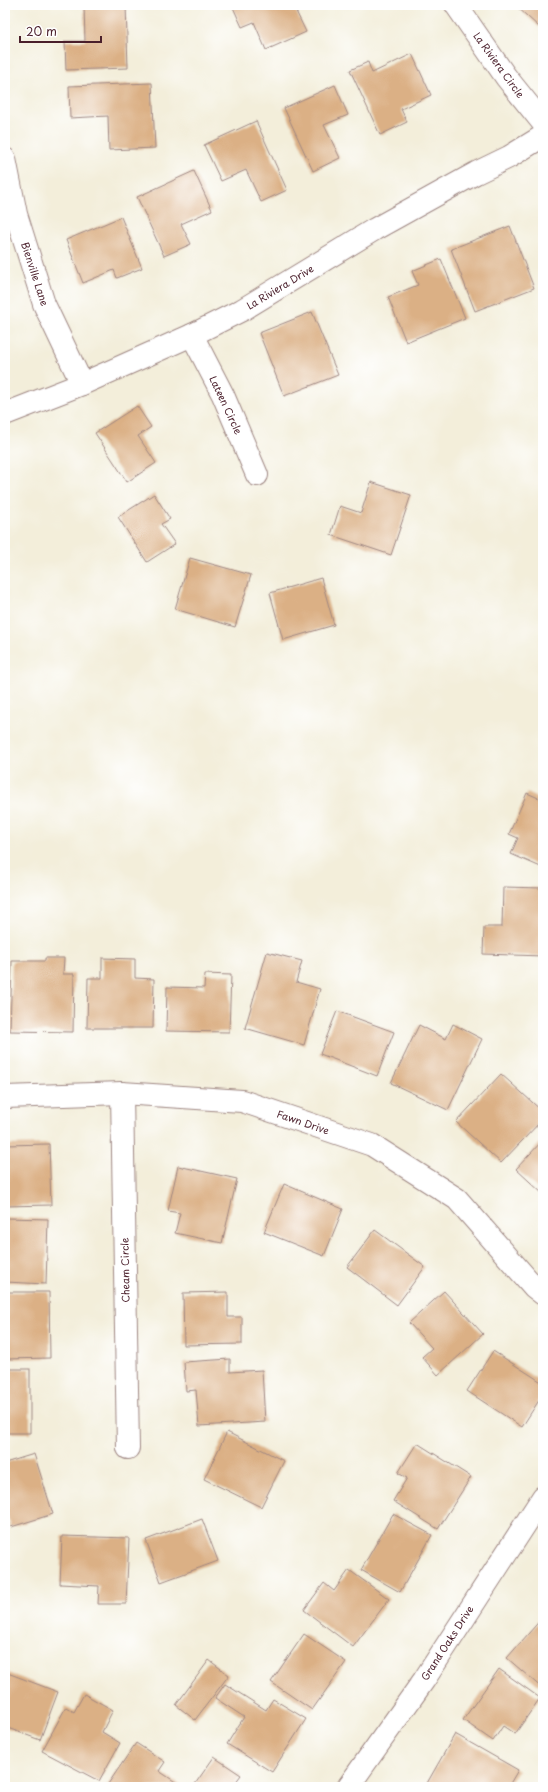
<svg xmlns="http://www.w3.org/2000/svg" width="548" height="1792" font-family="'Playpen Sans',sans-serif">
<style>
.building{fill:#dbb085}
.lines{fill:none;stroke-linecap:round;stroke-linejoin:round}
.minor-casing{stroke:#9e8682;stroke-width:24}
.tertiary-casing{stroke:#9e8682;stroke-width:24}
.minor{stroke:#fff;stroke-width:22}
.tertiary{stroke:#fff;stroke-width:22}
.labels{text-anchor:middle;stroke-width:3;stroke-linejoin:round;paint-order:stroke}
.street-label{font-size:10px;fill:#4a1f2b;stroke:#fff}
</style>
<rect width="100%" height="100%" fill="#fff"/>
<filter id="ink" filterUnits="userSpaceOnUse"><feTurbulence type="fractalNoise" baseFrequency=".025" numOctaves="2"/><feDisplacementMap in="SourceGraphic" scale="8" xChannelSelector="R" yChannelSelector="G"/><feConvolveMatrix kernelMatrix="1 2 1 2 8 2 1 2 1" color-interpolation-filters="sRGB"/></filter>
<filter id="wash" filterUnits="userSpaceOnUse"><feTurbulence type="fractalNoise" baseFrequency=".012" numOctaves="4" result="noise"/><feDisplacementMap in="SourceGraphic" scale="16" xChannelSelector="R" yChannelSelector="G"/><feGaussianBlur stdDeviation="0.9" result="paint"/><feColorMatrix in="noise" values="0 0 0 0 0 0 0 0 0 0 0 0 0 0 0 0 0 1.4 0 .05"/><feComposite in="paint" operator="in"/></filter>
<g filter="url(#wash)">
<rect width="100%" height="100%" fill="#f3eeda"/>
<g id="blocks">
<!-- building -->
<g class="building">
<path d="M126 5 128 68 66 70 65 41H85L84 6Z"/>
<path d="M232 5H293L306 32 266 50 254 22 242 27Z"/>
<path d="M515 5H543V22L539 27Z"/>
<path d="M412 54 431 95 401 109 407 122 380 135 350 70 368 62 372 73Z"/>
<path d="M152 83 155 148 109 150 108 116 70 118 69 86Z"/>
<path d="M335 85 348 115 324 125 340 158 313 171 284 108Z"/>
<path d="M256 121 287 190 261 202 246 170 221 181 204 145Z"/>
<path d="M194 171 212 210 181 224 191 244 164 256 137 197Z"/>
<path d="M121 217 142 268 117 278 114 270 83 283 66 240Z"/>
<path d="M510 226 534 288 475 311 451 249Z"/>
<path d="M441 259 465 318 406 342 388 297 418 285 412 271Z"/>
<path d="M312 312 338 375 284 396 259 333Z"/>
<path d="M137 406 151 427 138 436 156 463 127 482 95 433Z"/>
<path d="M371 482 411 495 391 555 331 535 340 506 361 513Z"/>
<path d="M154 494 170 519 161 524 175 544 147 562 118 517Z"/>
<path d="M190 558 251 575 235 627 175 609Z"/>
<path d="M321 578 334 625 283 640 270 593Z"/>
<path d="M527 793 543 800V868L511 854 518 838 509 834Z"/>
<path d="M503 887 543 888V956L483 954 484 927H502Z"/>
<path d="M267 952 302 961 296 982 320 989 304 1045 245 1028Z"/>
<path d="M45 958H64L63 974H74L73 1032 10 1031 12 961H45Z"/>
<path d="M102 958 135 959V978L154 979 153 1028H87L88 978H102Z"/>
<path d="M205 974 231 975 229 1032 166 1031 167 987 204 988Z"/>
<path d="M337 1011 394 1032 377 1076 320 1054Z"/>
<path d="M453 1024 482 1039 448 1110 391 1083 419 1025 446 1039Z"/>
<path d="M501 1074 543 1112V1119L501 1163 456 1122Z"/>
<path d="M543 1140V1194L516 1169Z"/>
<path d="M49 1144 51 1205 5 1206V1145Z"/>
<path d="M178 1166 237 1179 222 1243 175 1233 180 1213 168 1211Z"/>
<path d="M284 1184 343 1209 324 1256 264 1232Z"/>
<path d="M5 1218 48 1219 46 1284 5 1282Z"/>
<path d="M375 1230 425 1267 397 1305 347 1267Z"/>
<path d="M444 1291 483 1334 438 1375 422 1357 432 1348 409 1323Z"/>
<path d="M5 1292H49L50 1358 6 1359Z"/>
<path d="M228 1292V1317H242V1344L184 1345 183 1293Z"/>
<path d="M493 1351 543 1383V1394L522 1427 467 1391Z"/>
<path d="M230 1359V1372L262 1370 265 1422 199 1426 196 1390 186 1391 184 1362Z"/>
<rect x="5" y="1369" width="25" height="64"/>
<path d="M227 1432 284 1461 261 1507 204 1479Z"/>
<path d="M417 1443 471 1477 438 1529 393 1501 407 1478 398 1473Z"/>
<path d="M34 1454 53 1514 11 1527 5 1509V1463Z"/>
<path d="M393 1514 432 1535 400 1592 361 1570Z"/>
<path d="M202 1519 218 1561 161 1582 146 1540Z"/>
<path d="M62 1536 129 1538 126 1604H98L99 1586 60 1584Z"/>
<path d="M349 1570 389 1599 353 1647 304 1610 324 1583 334 1591Z"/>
<path d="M543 1617V1689L507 1658Z"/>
<path d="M304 1634 346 1662 312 1710 271 1682Z"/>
<path d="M209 1660 229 1675 195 1720 176 1705Z"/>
<path d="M499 1669 540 1698 515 1734 503 1726 493 1741 463 1720Z"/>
<path d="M5 1672 58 1692 40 1740 5 1727Z"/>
<path d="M225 1684 266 1710 273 1699 306 1719 272 1772 227 1744 244 1717 215 1698Z"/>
<path d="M84 1694 113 1710 102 1732 120 1743 99 1781 42 1751 66 1707 74 1712Z"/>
<path d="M455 1734 518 1770 508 1787H429L426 1785Z"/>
<path d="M136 1743 165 1762 159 1771 183 1787H106Z"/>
<path d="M214 1757 241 1775 232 1787H193Z"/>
</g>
</g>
</g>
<g filter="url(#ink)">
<use href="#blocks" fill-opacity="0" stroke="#9e8682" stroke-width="1"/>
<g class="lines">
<defs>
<g id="minor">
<path d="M456 5 506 77 543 123"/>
<path d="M5 159 16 214 44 304 82 384"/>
<path d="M192 335 223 395 257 475"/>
<path d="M122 1093 128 1448"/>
<path d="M5 1097 122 1093 242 1101 372 1145 457 1199 534 1287 543 1294"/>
<path d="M348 1787 424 1680 543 1497"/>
</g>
<path id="tertiary" d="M5 414 82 384 192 335 242 310 375 229 476 173 509 157 543 136"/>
</defs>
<!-- minor casing -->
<use href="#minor" class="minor-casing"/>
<!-- tertiary casing -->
<use href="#tertiary" class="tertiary-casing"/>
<!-- minor -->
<use href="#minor" class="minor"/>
<!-- tertiary -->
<use href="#tertiary" class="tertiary"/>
</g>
</g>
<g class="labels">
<!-- street labels -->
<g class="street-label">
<text transform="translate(499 65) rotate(54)" y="4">La Riviera Circle</text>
<text transform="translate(35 274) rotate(72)" y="4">Bienville Lane</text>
<text transform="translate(280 287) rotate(-31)" y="4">La Riviera Drive</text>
<text transform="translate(226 405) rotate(65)" y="4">Lateen Circle</text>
<text transform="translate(303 1122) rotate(19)" y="4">Fawn Drive</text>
<text transform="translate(125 1270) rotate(-91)" y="4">Cheam Circle</text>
<text transform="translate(447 1643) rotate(-57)" y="4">Grand Oaks Drive</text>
</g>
</g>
<!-- margin -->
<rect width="548" height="1792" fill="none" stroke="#fff" stroke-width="20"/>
<!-- scale -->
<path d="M20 36v6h81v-6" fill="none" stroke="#4a1f2b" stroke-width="2"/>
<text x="26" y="36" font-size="12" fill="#4a1f2b" stroke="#ffffff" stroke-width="3" paint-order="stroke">20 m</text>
</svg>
